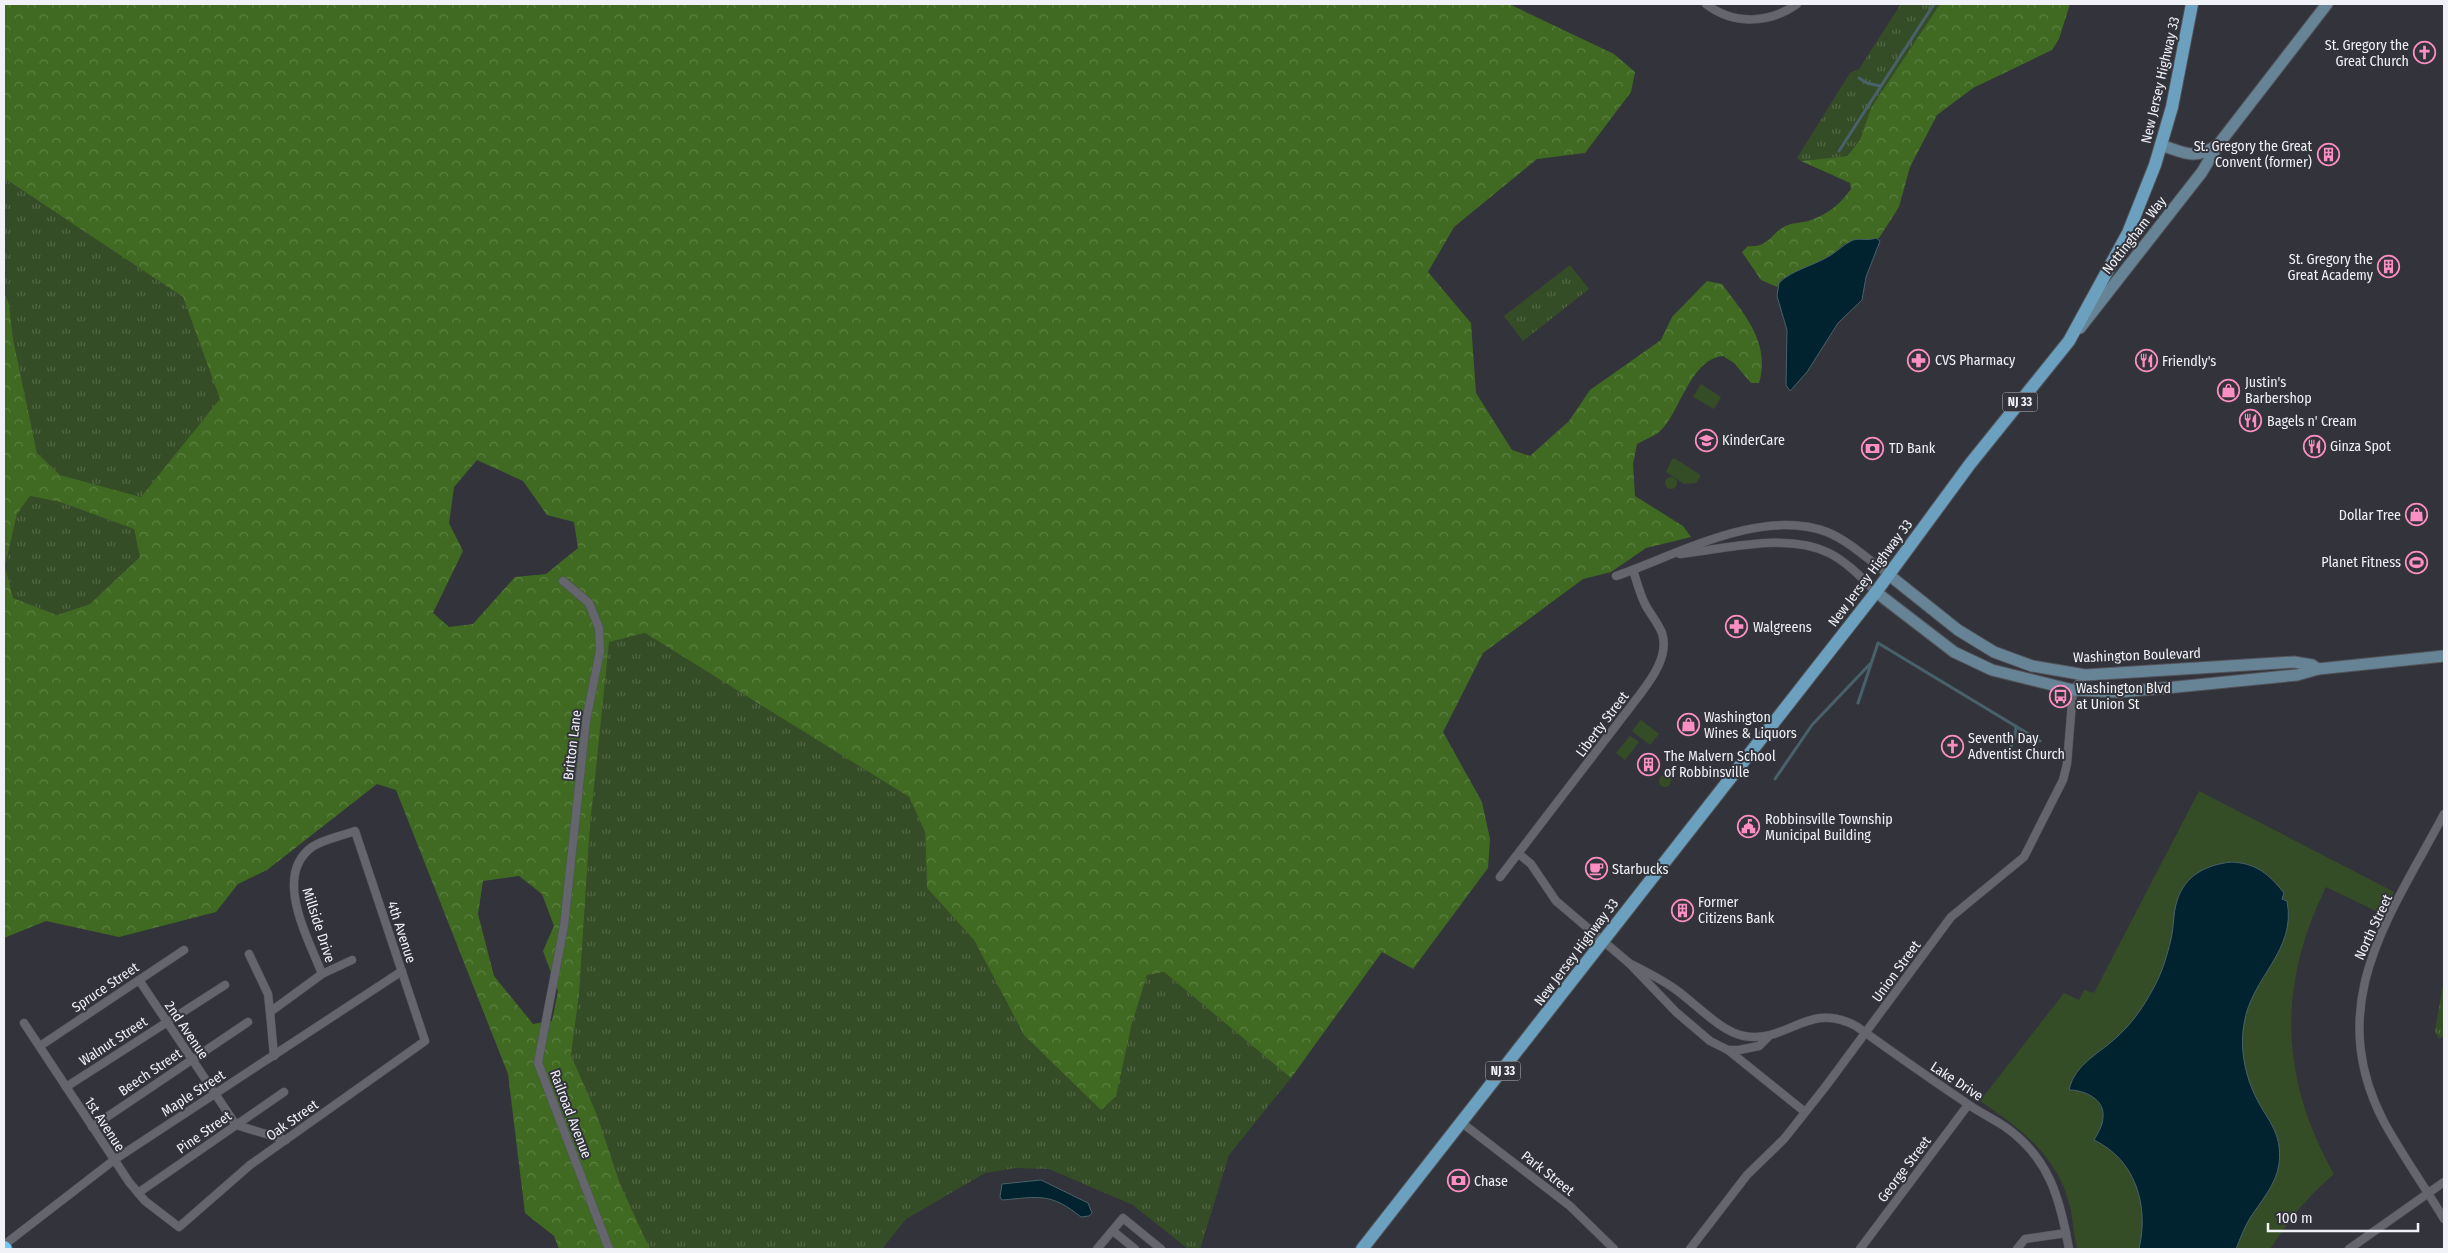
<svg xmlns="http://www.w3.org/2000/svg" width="2448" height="1253" font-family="'Fira Sans Condensed',sans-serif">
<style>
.grass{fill:url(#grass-tufts)}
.forest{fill:url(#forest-crowns);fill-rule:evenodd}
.green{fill:#354d26}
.water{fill:#00232f;stroke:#48616b}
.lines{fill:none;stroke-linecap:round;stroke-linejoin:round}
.stream{stroke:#48616b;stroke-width:3}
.street-casing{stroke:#525359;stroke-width:9}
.secondary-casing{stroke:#525359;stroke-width:13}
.primary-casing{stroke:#525359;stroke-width:14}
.highway-casing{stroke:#525359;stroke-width:16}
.street{stroke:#64656d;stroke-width:8}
.secondary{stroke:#678396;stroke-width:11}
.primary{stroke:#6ba0bf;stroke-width:12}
.highway{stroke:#6fc8f5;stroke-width:14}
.labels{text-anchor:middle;stroke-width:4;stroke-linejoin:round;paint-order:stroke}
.shield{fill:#33343b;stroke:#b8b9bf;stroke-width:1}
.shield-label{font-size:12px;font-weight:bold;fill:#f1f2f7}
.poi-label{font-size:14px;fill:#f1f2f7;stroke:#33343b;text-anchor:start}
.street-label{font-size:14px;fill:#f1f2f7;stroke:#33343b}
</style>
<defs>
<pattern id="grass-tufts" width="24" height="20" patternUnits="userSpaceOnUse" patternTransform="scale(1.25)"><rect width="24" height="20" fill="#354d26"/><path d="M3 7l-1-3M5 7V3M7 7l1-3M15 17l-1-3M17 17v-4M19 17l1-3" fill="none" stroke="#536746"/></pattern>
<pattern id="forest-crowns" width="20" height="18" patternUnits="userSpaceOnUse" patternTransform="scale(1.25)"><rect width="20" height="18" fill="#406a21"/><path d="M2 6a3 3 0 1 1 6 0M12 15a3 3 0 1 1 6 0" fill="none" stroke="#5c8042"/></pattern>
</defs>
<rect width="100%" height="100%" fill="#33343b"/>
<!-- grass -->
<g class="grass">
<path d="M1901 4H1940L1871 108 1860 140 1846 156 1801 161 1797 158 1850 73 1859 69Z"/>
<path d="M4 180H7L183 297 221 400 141 497 59 475 37 453 13 339 9 304 4 292Z"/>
<path d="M1570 265 1589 289 1523 341 1504 316Z"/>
<path d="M30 496 60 502 134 529 141 557 90 604 57 615 13 598 5 566 17 514Z"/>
<path d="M645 633 909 797 925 832 927 888 974 940 1024 1035 1131 1027 1147 975 1164 972 1291 1078 1229 1155 1200 1249H1188L1133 1205 1049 1169 1016 1168 985 1173 906 1219 882 1249H650L620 1184 597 1115 571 1055 579 995 590 826 608 642Z"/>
<path d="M2444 979V1036L2439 1039 2435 1031Z"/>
</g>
<!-- forest -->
<g class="forest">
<path d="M4 4H1509L1614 54 1635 72 1631 92 1585 153 1537 159 1454 227 1428 272 1471 323 1476 393 1512 450 1530 456 1569 421 1590 390 1661 340 1672 317 1707 281 1722 284C1744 314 1771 343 1759 383H1751L1734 363 1723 356C1689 359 1679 417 1658 433 1652 437 1644 440 1637 444L1633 464 1635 496 1683 526 1691 537 1646 548 1611 572 1583 579 1483 653 1443 732 1482 802 1490 839 1488 868 1413 969 1382 952 1291 1078 1164 972 1147 975 1131 1027 1116 1096 1101 1110 1024 1035 974 940 927 888 925 832 909 797 645 633 609 642 590 826 579 995 571 1055 597 1115 620 1184 650 1249H559L554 1236 525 1213 508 1074 396 790 377 784 267 870 238 884 216 912 119 937 46 921 4 938V292L9 304 13 339 37 453 60 475 141 497 220 399 183 297 7 180H4ZM477 460 523 481 547 515 574 522 578 548 546 574 515 577 473 624 449 627 433 613 463 551 449 523 454 487ZM30 496 60 502 134 529 140 557 90 604 57 615 13 598 5 566 17 514ZM519 876 542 894 554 926 543 951 558 991 552 1021 533 1024 494 976 478 914 483 881Z"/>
<path d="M1940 4H2070L2059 39 2052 50 1973 88 1937 115 1910 167 1899 207 1879 238 1844 244 1832 255 1782 279 1777 287 1761 280 1742 252 1748 246C1770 248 1771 232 1788 225 1796 222 1804 223 1811 220 1830 213 1840 204 1851 189L1850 183 1801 161 1847 156 1860 140 1871 108Z"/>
</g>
<!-- green -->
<g class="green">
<path d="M1701 384 1721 397 1714 409 1693 397Z"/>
<path d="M1674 458 1699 474 1700 477 1696 483 1684 484 1666 472 1672 459Z"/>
<circle cx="1671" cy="483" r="6"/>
<path d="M1641 720 1659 734 1650 745 1632 731Z"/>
<path d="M1630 736 1639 742 1625 760 1616 753Z"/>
<circle cx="1665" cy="781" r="6"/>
<path d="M2199 791 2394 892 2382 914 2326 887C2277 986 2280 1078 2334 1174 2306 1198 2290 1219 2270 1249H2077C2074 1237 2073 1223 2071 1211 2060 1158 2022 1129 1980 1101L2064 993 2079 1000 2084 990 2094 993Z"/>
</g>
<!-- water -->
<g class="water">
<path d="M1876 238 1880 241 1866 277 1862 300 1838 323 1807 372 1790 391 1786 385 1787 330 1777 296 1779 283C1793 269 1814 266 1831 255 1839 250 1844 244 1853 240 1862 238 1868 241 1876 238Z"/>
<path d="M2231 862C2256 863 2269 874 2284 893L2282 899 2287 901C2297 951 2251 977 2244 1024 2240 1046 2244 1070 2253 1091 2265 1119 2283 1130 2279 1164 2276 1185 2261 1201 2250 1218 2244 1228 2240 1239 2236 1249H2139C2149 1206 2136 1160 2094 1140 2098 1133 2103 1125 2103 1117 2105 1099 2084 1090 2069 1090 2075 1063 2101 1053 2119 1035 2133 1022 2144 1006 2153 989 2162 973 2167 956 2171 939 2174 927 2173 913 2177 901 2185 875 2206 865 2231 862Z"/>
<path d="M1041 1180 1088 1203 1092 1213 1089 1216 1081 1217C1050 1192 1039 1197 1002 1200L1000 1197 1002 1184Z"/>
</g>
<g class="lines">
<!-- stream -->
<g class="stream">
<path d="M1859 78 1867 83 1880 86"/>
<path d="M1839 151 1934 4"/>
<path d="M1858 703 1878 643 2040 741"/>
<path d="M2007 756 2015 737 2016 726"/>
<path d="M1775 779 1812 725 1870 664"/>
</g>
<defs>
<g id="street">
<path d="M1706 4C1733 25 1769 24 1797 4"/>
<path d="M1680 554C1726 549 1786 532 1829 553 1847 562 1862 578 1876 592"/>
<path d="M1616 576C1677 555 1761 507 1827 532 1849 541 1869 560 1889 575"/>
<path d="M563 581 589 603 599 628 600 651 586 721 564 926 538 1063 609 1249"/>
<path d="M2073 690 2085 675"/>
<path d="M2444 814C2390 916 2322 1004 2384 1122 2402 1155 2425 1187 2444 1219"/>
<path d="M1519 854 1531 864 1556 901 1629 963 1676 1012 1710 1041 1728 1050H1739L1759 1046 1768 1037"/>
<path d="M1500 877 1641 693C1653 677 1669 655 1662 633 1658 623 1651 615 1646 606 1640 595 1637 582 1633 570"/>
<path d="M249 954 268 994 270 1012"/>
<path d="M1629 963C1645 971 1661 979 1675 989 1695 1003 1721 1032 1744 1036 1788 1044 1808 1000 1856 1026 1891 1051 1926 1076 1962 1100 1975 1110 1990 1117 2004 1126 2049 1157 2060 1198 2069 1249"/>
<path d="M139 980 236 1125 286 1140"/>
<path d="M24 1023 129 1182 145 1201 179 1227 250 1165 425 1041 355 831C342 836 324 839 312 847 272 876 309 939 322 974"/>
<path d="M40 1046 184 950"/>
<path d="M1728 1050 1805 1112"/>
<path d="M274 1056 270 1012 322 974 352 960"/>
<path d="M66 1087 225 985"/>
<path d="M1462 1123 1570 1206 1614 1249"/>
<path d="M92 1127 248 1022"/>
<path d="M138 1193 284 1092"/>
<path d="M1113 1231 1135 1249"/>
<path d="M4 1245 114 1160 402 971"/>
<path d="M1097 1249 1123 1218 1161 1249"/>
<path d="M1690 1249 1747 1175 1784 1139 1826 1086 1951 917 2024 857 2063 780 2067 764 2073 690"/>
<path d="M1860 1249 1968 1105"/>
<path d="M2017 1249 2025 1239 2066 1233"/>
<path d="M2349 1249 2444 1182"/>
</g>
<g id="secondary">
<path d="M2161 145C2185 153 2194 160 2216 146"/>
<path d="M2080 328 2202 172 2218 145 2327 4"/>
<path d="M1889 575 1958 630 1994 652 2032 666 2085 675 2294 662 2312 665 2318 669"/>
<path d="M1876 592 1954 652 1992 670 2073 690 2119 692 2176 687 2297 675 2318 669 2444 656"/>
</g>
<path id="primary" d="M1362 1249 1876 592 1970 464 2069 341 2128 233 2155 165 2172 107 2192 4"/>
<path id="highway" d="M4 1248 5 1249"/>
</defs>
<!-- street casing -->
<use href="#street" class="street-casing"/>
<!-- secondary casing -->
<use href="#secondary" class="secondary-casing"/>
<!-- primary casing -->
<use href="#primary" class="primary-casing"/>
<!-- highway casing -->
<use href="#highway" class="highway-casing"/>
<!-- street -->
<use href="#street" class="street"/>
<!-- secondary -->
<use href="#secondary" class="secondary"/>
<!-- primary -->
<use href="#primary" class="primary"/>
<!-- highway -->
<use href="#highway" class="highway"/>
</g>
<!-- icons -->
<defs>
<symbol id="church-ring" viewBox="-11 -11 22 22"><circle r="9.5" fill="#33343b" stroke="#fb8fc3" stroke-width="1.5"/><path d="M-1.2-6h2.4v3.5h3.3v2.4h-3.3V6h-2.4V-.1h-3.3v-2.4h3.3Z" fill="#fb8fc3"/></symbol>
<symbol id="building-ring" viewBox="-11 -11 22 22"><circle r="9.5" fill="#33343b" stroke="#fb8fc3" stroke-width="1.5"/><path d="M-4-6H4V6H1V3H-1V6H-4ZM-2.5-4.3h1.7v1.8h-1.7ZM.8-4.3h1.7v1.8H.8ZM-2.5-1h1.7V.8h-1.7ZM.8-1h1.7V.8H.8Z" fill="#fb8fc3"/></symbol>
<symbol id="pharmacy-ring" viewBox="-11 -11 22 22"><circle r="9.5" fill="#33343b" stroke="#fb8fc3" stroke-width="1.5"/><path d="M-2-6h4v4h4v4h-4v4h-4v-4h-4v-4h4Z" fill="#fb8fc3"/></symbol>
<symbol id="restaurant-ring" viewBox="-11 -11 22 22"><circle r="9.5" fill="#33343b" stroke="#fb8fc3" stroke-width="1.5"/><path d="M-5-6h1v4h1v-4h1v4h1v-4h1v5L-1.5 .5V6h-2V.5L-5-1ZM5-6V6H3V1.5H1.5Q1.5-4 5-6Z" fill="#fb8fc3"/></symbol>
<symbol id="shop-ring" viewBox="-11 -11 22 22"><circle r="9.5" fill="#33343b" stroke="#fb8fc3" stroke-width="1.5"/><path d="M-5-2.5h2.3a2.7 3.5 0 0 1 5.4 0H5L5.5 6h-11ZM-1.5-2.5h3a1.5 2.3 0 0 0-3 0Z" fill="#fb8fc3"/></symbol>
<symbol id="school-ring" viewBox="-11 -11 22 22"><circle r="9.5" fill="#33343b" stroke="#fb8fc3" stroke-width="1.5"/><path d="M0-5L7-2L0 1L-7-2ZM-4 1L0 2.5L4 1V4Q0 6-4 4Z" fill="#fb8fc3"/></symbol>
<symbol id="bank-ring" viewBox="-11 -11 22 22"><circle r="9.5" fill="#33343b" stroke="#fb8fc3" stroke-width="1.5"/><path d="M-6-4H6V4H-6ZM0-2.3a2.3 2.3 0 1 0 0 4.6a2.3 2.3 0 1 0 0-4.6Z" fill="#fb8fc3"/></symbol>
<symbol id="stadium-ring" viewBox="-11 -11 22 22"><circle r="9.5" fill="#33343b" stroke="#fb8fc3" stroke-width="1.5"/><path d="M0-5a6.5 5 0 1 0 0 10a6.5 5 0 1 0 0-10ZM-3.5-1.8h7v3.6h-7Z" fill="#fb8fc3"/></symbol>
<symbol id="bus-ring" viewBox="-11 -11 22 22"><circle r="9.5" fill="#33343b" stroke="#fb8fc3" stroke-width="1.5"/><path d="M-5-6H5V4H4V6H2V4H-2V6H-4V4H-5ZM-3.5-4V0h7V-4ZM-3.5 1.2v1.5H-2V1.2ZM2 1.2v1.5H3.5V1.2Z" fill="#fb8fc3"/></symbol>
<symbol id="civic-ring" viewBox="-11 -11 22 22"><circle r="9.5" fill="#33343b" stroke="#fb8fc3" stroke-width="1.5"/><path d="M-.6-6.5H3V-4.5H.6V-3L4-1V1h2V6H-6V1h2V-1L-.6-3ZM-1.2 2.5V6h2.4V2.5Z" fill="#fb8fc3"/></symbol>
<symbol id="cafe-ring" viewBox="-11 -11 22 22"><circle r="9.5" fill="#33343b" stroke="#fb8fc3" stroke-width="1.5"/><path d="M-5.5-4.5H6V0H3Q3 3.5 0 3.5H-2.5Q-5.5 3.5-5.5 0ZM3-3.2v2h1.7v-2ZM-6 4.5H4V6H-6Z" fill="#fb8fc3"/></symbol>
</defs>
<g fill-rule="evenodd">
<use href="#church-ring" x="2412" y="40" width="25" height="25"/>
<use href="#building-ring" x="2316" y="142" width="25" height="25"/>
<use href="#building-ring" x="2376" y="254" width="25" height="25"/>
<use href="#pharmacy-ring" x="1906" y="348" width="25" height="25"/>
<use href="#restaurant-ring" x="2134" y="348" width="25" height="25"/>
<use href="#shop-ring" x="2216" y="378" width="25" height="25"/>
<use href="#restaurant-ring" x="2238" y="408" width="25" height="25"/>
<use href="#school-ring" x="1694" y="428" width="25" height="25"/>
<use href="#restaurant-ring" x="2302" y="434" width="25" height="25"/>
<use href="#bank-ring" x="1860" y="436" width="25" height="25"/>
<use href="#shop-ring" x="2404" y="502" width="25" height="25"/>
<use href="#stadium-ring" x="2404" y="550" width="25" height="25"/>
<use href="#pharmacy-ring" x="1724" y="614" width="25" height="25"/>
<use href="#bus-ring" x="2048" y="684" width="25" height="25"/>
<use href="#shop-ring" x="1676" y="712" width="25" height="25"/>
<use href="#church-ring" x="1940" y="734" width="25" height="25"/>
<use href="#building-ring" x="1636" y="752" width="25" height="25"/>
<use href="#civic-ring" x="1736" y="814" width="25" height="25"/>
<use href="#cafe-ring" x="1584" y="856" width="25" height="25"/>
<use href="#building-ring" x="1670" y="898" width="25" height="25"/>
<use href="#bank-ring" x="1446" y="1168" width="25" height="25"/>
</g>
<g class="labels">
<!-- shield labels -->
<g class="shield">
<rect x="2002.5" y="392.5" width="35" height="19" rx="4"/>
<rect x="1485.5" y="1061.5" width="35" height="19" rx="4"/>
</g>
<g class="shield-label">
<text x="2020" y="406">NJ 33</text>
<text x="1503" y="1075">NJ 33</text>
</g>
<!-- poi labels -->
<g class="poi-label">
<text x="2409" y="50" text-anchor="end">St. Gregory the<tspan x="2409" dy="16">Great Church</tspan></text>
<text x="2312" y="151" text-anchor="end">St. Gregory the Great<tspan x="2312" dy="16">Convent (former)</tspan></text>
<text x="2373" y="264" text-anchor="end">St. Gregory the<tspan x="2373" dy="16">Great Academy</tspan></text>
<text x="1935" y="365">CVS Pharmacy</text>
<text x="2162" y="366">Friendly's</text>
<text x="2245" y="387">Justin's<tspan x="2245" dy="16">Barbershop</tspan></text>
<text x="2267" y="426">Bagels n' Cream</text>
<text x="1722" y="445">KinderCare</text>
<text x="2330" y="451">Ginza Spot</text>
<text x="1889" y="453">TD Bank</text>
<text x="2401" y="520" text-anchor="end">Dollar Tree</text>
<text x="2401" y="567" text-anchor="end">Planet Fitness</text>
<text x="1753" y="632">Walgreens</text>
<text x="2076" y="693">Washington Blvd<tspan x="2076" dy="16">at Union St</tspan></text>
<text x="1704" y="722">Washington<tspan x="1704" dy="16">Wines &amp; Liquors</tspan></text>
<text x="1968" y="743">Seventh Day<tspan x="1968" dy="16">Adventist Church</tspan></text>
<text x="1664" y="761">The Malvern School<tspan x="1664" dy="16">of Robbinsville</tspan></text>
<text x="1765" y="824">Robbinsville Township<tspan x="1765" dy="16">Municipal Building</tspan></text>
<text x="1612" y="874">Starbucks</text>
<text x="1698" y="907">Former<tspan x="1698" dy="16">Citizens Bank</tspan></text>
<text x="1474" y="1186">Chase</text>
</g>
<!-- street labels -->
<g class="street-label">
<text transform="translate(2160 80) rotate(-77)" y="5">New Jersey Highway 33</text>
<text transform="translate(2134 235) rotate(-52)" y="5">Nottingham Way</text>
<text transform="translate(1870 573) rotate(-53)" y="5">New Jersey Highway 33</text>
<text transform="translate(2137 655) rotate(-2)" y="5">Washington Boulevard</text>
<text transform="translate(1602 724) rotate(-53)" y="5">Liberty Street</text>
<text transform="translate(572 745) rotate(-83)" y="5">Britton Lane</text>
<text transform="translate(319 925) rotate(72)" y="5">Millside Drive</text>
<text transform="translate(2373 927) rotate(-65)" y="5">North Street</text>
<text transform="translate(402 932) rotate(72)" y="5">4th Avenue</text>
<text transform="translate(1576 952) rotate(-53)" y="5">New Jersey Highway 33</text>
<text transform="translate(1896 971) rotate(-54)" y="5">Union Street</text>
<text transform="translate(105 987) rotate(-34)" y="5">Spruce Street</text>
<text transform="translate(187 1030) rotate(56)" y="5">2nd Avenue</text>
<text transform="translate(113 1041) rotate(-33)" y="5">Walnut Street</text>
<text transform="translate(150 1072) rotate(-34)" y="5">Beech Street</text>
<text transform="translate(1957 1081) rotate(33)" y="5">Lake Drive</text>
<text transform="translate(193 1093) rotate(-33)" y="5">Maple Street</text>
<text transform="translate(571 1114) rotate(69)" y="5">Railroad Avenue</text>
<text transform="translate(292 1120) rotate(-35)" y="5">Oak Street</text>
<text transform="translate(105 1124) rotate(57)" y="5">1st Avenue</text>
<text transform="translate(204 1132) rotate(-35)" y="5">Pine Street</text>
<text transform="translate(1904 1169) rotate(-53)" y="5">George Street</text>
<text transform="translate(1548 1173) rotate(38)" y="5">Park Street</text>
</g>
</g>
<!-- border -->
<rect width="2448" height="1253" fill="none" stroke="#f1f2f7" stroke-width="10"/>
<!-- scale -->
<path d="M2268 1223v8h150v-8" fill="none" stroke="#f1f2f7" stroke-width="2.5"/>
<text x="2276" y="1223" font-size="15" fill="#f1f2f7" stroke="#33343b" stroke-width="4" paint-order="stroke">100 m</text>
</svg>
